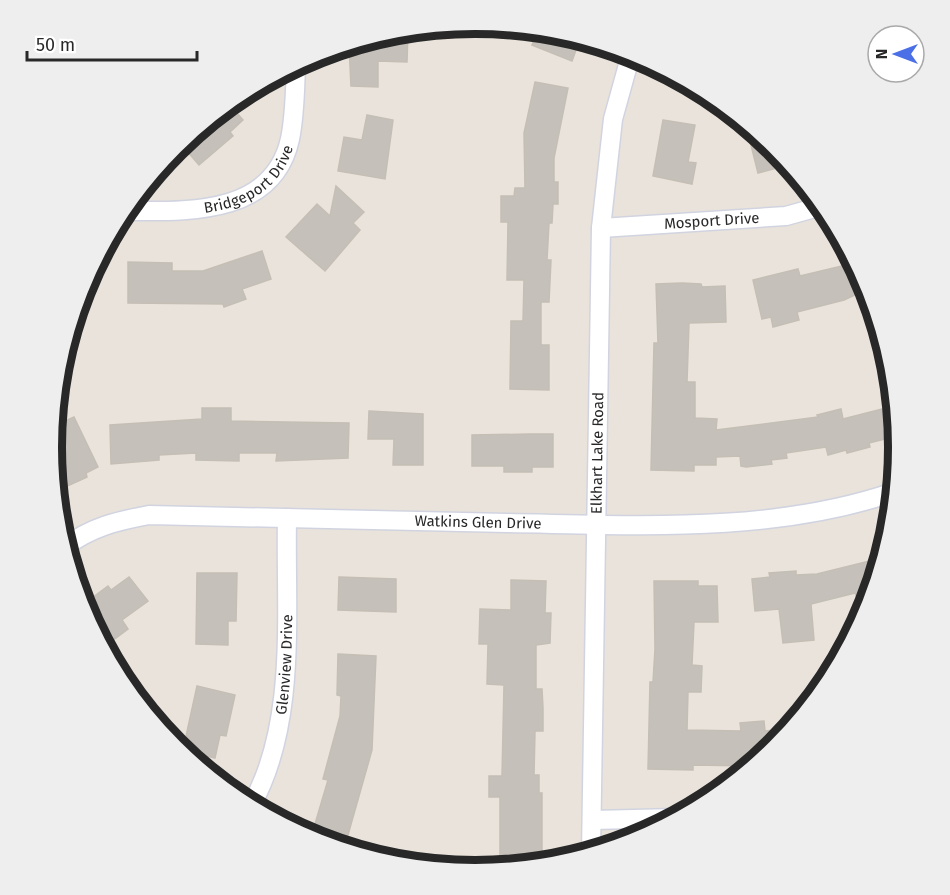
<svg xmlns="http://www.w3.org/2000/svg" width="950" height="895" font-family="'Fira Sans',sans-serif">
<style>
.building{fill:#c5c1ba;stroke:#c4beb5;stroke-width:1.5}
.lines{fill:none;stroke-linecap:round;stroke-linejoin:round}
.minor-casing{stroke:#d1d4e0;stroke-width:21}
.minor{stroke:#fff;stroke-width:18}
.labels{text-anchor:middle;stroke-width:4.5;stroke-linejoin:round;paint-order:stroke}
.street-label{font-size:15px;fill:#282828;stroke:#fff}
.rim{fill:none;stroke:#282828;stroke-width:8}
</style>
<rect width="100%" height="100%" fill="#e9e3db"/>
<!-- building -->
<g class="building">
<path d="M538 30 558 32 580 39 572 61 532 45Z"/>
<path d="M408 31 407 62 378 61V87L351 86 349 45 393 32Z"/>
<path d="M535 82 568 88 554 158V182H558V204H553L552 223H549L547 260H551L549 302H541V345H549V390L510 389 511 321H523L524 280H507L508 222H501V196H514L515 188H525L524 133Z"/>
<path d="M229 104 243 120 230 132 233 136 199 165 181 144Z"/>
<path d="M367 115 393 120 385 179 338 171 344 137 362 140Z"/>
<path d="M663 120 695 125 688 162 696 163 692 184 653 176Z"/>
<path d="M762 138 775 148 788 165 758 173 750 141Z"/>
<path d="M336 186 364 212 353 223 360 230 325 271 286 237 317 204 330 216Z"/>
<path d="M262 251 271 279 242 289 246 299 224 307 223 304 128 303V262L172 263V271H203Z"/>
<path d="M854 263 868 289 844 300 797 312 799 320 773 327 771 317 762 319 753 280 798 269 800 276Z"/>
<path d="M682 283 701 284 702 287 725 286 726 322 689 323 687 382H695V418L717 419 716 430 818 417 817 415 841 409 843 419 894 406 897 436 869 443 870 447 847 453 846 450 828 455 826 447 786 453 787 458 771 460 772 464 746 467 741 466 740 456 716 457V465H694V471L651 470 654 343H658L656 284Z"/>
<path d="M202 408H231V421L349 423 348 458 276 461 277 453H239V461L196 460V453L159 455V460L111 464 110 425 202 419Z"/>
<path d="M369 411 423 414V465H393L394 439H368Z"/>
<path d="M74 417 98 467 86 473 87 477 63 488 62 485 56 488 52 448 54 426Z"/>
<path d="M530 434H553V467H532V472H504V466H472V435Z"/>
<path d="M874 560 875 563 881 561 871 595 857 598 855 593 811 604 814 640 783 643 779 609 755 611 752 579 770 577 769 573 796 571V575L817 574Z"/>
<path d="M197 573H237L236 621H228V645L196 644Z"/>
<path d="M129 577 148 601 122 620 128 629 104 647 84 611 91 606 88 601 108 586 111 590Z"/>
<path d="M339 577 396 579V612L338 610Z"/>
<path d="M511 580 546 581 545 613H551L550 643 536 645V689H542L543 708V731H535L534 775H539V793H542V857H538V865L500 869V797H489V776H502L504 685 487 684 488 644H479L480 609 511 610Z"/>
<path d="M654 581H698V586H717L718 622H694L692 665 702 666 701 692H688L687 730 741 731 740 723 764 721 765 731 789 729 774 747 752 766 693 765V770L648 769 650 682H653L655 649Z"/>
<path d="M338 654 376 656 372 750 348 835 339 847 307 835 315 824 328 780 323 779 340 716 341 696 337 695Z"/>
<path d="M197 686 235 695 226 736 220 735 215 758 183 750Z"/>
</g>
<g class="lines">
<defs>
<g id="minor">
<path id="s1" d="M124 211C185 211 273 217 290 139 295 115 295 89 296 65"/>
<path id="s2" d="M601 228 786 216 822 206"/>
<path id="s3" d="M65 547C91 527 117 521 149 515 268 518 388 520 507 523 635 525 771 534 894 492"/>
<path id="s4" d="M251 806C298 722 285 612 287 518"/>
<path d="M592 820 676 818"/>
<path id="s5" d="M591 853 601 228 613 119 631 54"/>
</g>
</defs>
<!-- minor casing -->
<use href="#minor" class="minor-casing"/>
<!-- minor -->
<use href="#minor" class="minor"/>
</g>
<g class="labels">
<!-- street labels -->
<g class="street-label">
<text dy="5" stroke="none"><textPath href="#s1" startOffset="136">Bridgeport Drive</textPath></text>
<text dy="5" stroke="none"><textPath href="#s2" startOffset="111">Mosport Drive</textPath></text>
<text dy="5" stroke="none"><textPath href="#s5" startOffset="400">Elkhart Lake Road</textPath></text>
<text dy="5" stroke="none"><textPath href="#s3" startOffset="420">Watkins Glen Drive</textPath></text>
<text dy="5" stroke="none"><textPath href="#s4" startOffset="147">Glenview Drive</textPath></text>
</g>
</g>
<!-- crop -->
<path d="M0 0H950V895H0ZM62 447a413 413 0 1 1 826 0a413 413 0 1 1-826 0Z" fill="#eee" fill-rule="evenodd"/>
<path class="rim" d="M62 447a413 413 0 1 1 826 0a413 413 0 1 1-826 0Z"/>
<!-- north arrow -->
<g transform="translate(896 54) rotate(270)"><circle r="28" fill="#ffffff" stroke="#a9a9a9" stroke-width="1.5"/>
<path d="M0-4.5L10 22L0 15L-10 22Z" fill="#4b6fe6"/>
<text y="-9" font-size="16" font-weight="bold" text-anchor="middle" fill="#282828">N</text>
</g>
<!-- scale -->
<path d="M27 51v9h170v-9" fill="none" stroke="#282828" stroke-width="3"/>
<text x="36" y="51" font-size="18" fill="#282828" stroke="#ffffff" stroke-width="4.5" paint-order="stroke">50 m</text>
</svg>
